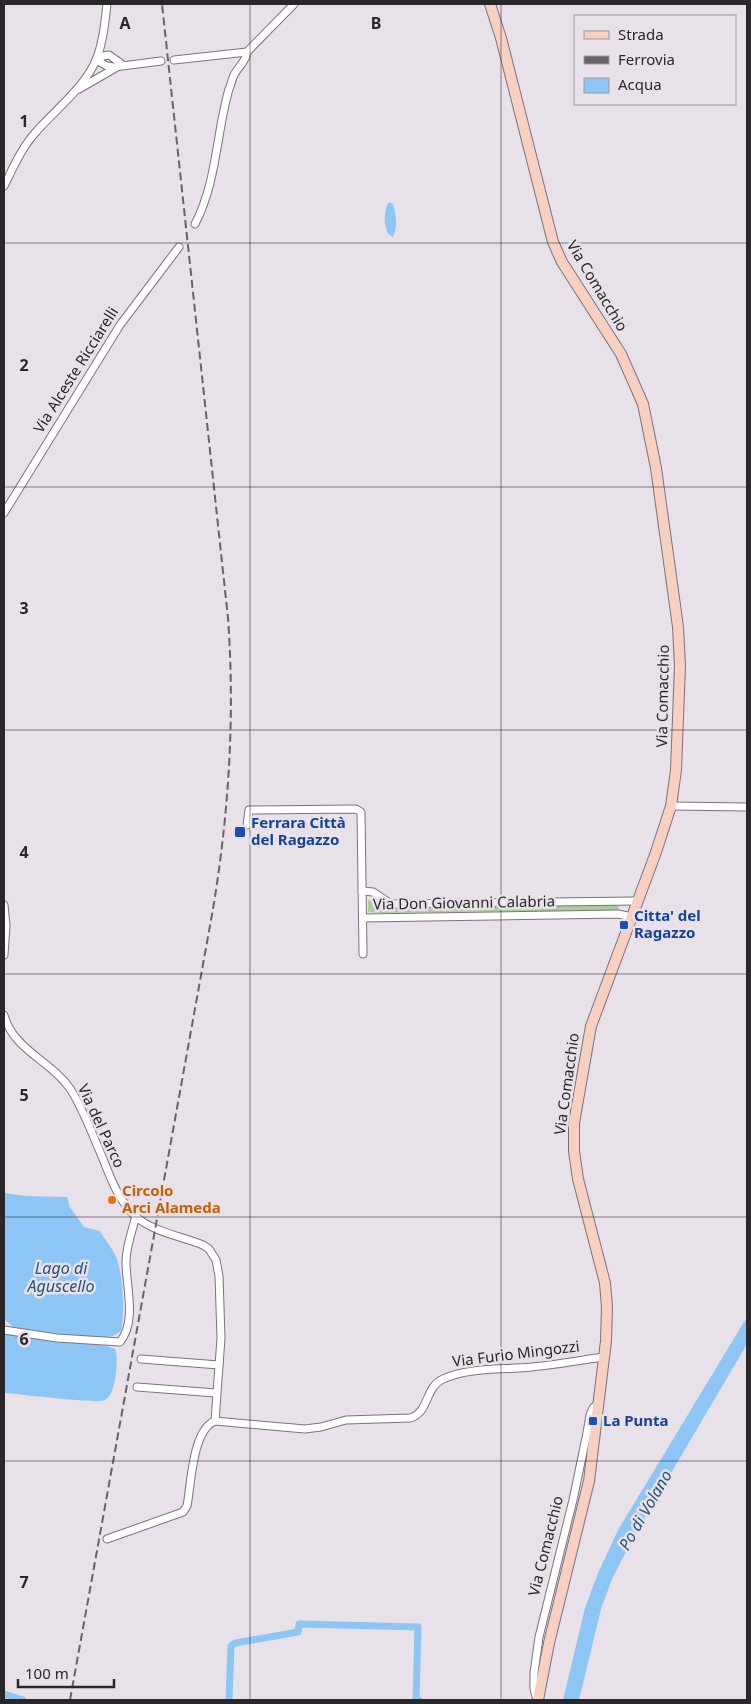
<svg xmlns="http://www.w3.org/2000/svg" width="751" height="1704" font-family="'Noto Sans',sans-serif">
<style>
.green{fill:#adcc9b}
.water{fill:#8dc6f5}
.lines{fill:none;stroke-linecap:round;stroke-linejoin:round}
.canal{stroke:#8dc6f5;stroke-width:7}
.street-casing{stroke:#7a737b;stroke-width:9}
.secondary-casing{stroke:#7a737b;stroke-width:12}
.street{stroke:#fff;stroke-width:7}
.secondary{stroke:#f7d0c1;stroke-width:10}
.rail{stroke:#686368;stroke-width:2;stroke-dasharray:8 4;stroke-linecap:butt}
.grid{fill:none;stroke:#2a272a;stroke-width:1;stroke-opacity:0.55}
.transit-dot{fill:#1a4fb4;stroke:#e9e1e9;stroke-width:2}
.food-dot{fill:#e8710a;stroke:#e9e1e9;stroke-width:2}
.labels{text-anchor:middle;stroke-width:5;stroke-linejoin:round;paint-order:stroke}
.street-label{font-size:15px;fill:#2a272a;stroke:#e9e1e9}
.transit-label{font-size:15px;font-weight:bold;fill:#164399;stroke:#e9e1e9;text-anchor:start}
.food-label{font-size:15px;font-weight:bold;fill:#c56008;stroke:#e9e1e9;text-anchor:start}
.water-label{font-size:16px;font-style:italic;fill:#21557c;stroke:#e9e1e9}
.grid-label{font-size:16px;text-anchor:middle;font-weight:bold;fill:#2a272a;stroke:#e9e1e9;stroke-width:5;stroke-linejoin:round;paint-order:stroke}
</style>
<rect width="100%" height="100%" fill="#e9e1e9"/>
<!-- green -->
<path class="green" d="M368 900 379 901 389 906 618 904 619 910 381 913 368 912Z"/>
<!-- water -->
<g class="water">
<path d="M389 202 393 204C396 213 398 228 393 237L388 234C384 225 383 211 389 202Z"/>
<path d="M4 1193 26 1196 67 1197 70 1207 84 1227 100 1231C105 1240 113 1249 117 1259 123 1278 125 1311 121 1331L113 1336 96 1339 13 1327 4 1319Z"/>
<path d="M747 1317V1344L634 1536 612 1579 601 1609 579 1700H563L585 1608 598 1573 618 1530Z"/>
<path d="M7 1333 107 1346 115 1349C119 1359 116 1395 105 1400 96 1404 20 1394 4 1393V1334Z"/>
</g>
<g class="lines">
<!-- canal -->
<g class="canal">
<path d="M4 1694 23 1700"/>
<path d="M229 1700 231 1646 235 1643 298 1632 299 1624 418 1627 416 1700H419"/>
</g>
<defs>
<g id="street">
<path d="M96 60 107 66 114 67 161 61"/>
<path d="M97 60 103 56 109 55 123 65"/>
<path d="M174 60 247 52"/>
<path d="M79 89 117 67"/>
<path d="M4 186C13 168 21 149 35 133 54 111 85 87 96 60 103 43 105 22 107 4"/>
<path d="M195 224C217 182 216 134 229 89 231 85 232 79 234 75 238 67 247 60 247 52L294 4"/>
<path d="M4 513 120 325 179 247"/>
<path d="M671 806 747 807"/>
<path d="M247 825 249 810 356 809 361 812 363 954"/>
<path d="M362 891 373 892 391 904 638 901"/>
<path d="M4 905 6 925 4 955"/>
<path d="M363 918 618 914 632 917"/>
<path d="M4 1015C13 1050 52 1061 71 1090 84 1111 93 1136 103 1159 111 1179 118 1199 134 1215 152 1232 181 1236 203 1245L209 1249 216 1260 219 1276 221 1338 215 1421"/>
<path d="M4 1330 57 1338 120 1342C137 1321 126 1287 126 1262 126 1247 132 1231 136 1216"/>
<path d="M141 1359 219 1365"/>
<path d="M137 1387 216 1393"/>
<path d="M107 1539 183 1512 187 1506C191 1486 192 1430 215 1421L305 1429 321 1427 346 1420 410 1418C429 1413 425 1387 443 1379 469 1367 503 1370 531 1367 556 1365 580 1360 604 1357"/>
<path d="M537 1700 534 1689V1673L539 1637 573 1500 587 1433 590 1415 593 1408 599 1403"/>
</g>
<path id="secondary" d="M490 4 501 38 553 242 562 262 621 354 643 404 656 468 678 627 680 666 676 770 671 806 655 855 591 1026 574 1123V1151L578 1179 605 1283 607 1307 606 1341 589 1481 549 1643 538 1700"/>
</defs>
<!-- street casing -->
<use href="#street" class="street-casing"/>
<!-- secondary casing -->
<use href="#secondary" class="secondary-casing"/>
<!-- street -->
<use href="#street" class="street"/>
<!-- secondary -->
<use href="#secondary" class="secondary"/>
<!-- rail -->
<path class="rail" d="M70 1700 213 909C229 812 235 716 228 618L162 4"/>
</g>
<!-- grid -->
<path class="grid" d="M250 4V1700M501 4V1700M4 243H747M4 487H747M4 730H747M4 974H747M4 1217H747M4 1461H747"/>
<!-- markers -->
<g class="transit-dot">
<rect x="234" y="826" width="12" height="12" rx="2.5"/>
<rect x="619" y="920" width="10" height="10" rx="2.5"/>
<rect x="588" y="1416" width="10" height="10" rx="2.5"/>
</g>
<circle class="food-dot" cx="112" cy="1200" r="5"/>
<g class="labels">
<!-- street labels -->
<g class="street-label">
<text transform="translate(597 286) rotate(59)" y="5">Via Comacchio</text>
<text transform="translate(76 370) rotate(-58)" y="5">Via Alceste Ricciarelli</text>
<text transform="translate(663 696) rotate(-89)" y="5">Via Comacchio</text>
<text transform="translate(464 903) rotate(-1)" y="5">Via Don Giovanni Calabria</text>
<text transform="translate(567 1084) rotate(-82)" y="5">Via Comacchio</text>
<text transform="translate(101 1126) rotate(65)" y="5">Via del Parco</text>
<text transform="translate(516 1354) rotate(-7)" y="5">Via Furio Mingozzi</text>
<text transform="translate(546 1546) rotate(-76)" y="5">Via Comacchio</text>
</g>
<!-- transit labels -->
<g class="transit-label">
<text x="251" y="828">Ferrara Città<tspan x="251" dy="17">del Ragazzo</tspan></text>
<text x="634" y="921">Citta' del<tspan x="634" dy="17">Ragazzo</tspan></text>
<text x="603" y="1426">La Punta</text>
</g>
<!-- food labels -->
<g class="food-label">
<text x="122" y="1196">Circolo<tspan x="122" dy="17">Arci Alameda</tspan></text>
</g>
<!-- water labels -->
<g class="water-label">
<text x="61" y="1274">Lago di<tspan x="61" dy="18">Aguscello</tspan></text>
<text transform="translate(645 1510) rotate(-60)" y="6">Po di Volano</text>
</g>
</g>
<g class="grid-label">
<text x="125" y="29">A</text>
<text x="376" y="29">B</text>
<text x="24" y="127">1</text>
<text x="24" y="371">2</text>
<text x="24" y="614">3</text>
<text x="24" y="858">4</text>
<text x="24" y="1101">5</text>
<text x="24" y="1345">6</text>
<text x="24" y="1588">7</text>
</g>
<!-- border -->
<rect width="751" height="1704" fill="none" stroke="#2a272a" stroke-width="10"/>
<!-- legend -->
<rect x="574" y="15" width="162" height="90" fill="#e9e1e9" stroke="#9d979d"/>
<rect x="584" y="31" width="25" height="8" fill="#f7d0c1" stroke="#9d979d"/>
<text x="618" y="40" font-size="15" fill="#2a272a">Strada</text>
<rect x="584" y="56" width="25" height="8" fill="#686368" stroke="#9d979d"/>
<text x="618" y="65" font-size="15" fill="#2a272a">Ferrovia</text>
<rect x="584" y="78" width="25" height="15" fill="#8dc6f5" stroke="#9d979d"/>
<text x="618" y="90" font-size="15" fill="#2a272a">Acqua</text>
<!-- scale -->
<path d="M18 1679v8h96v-8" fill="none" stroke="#2a272a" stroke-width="2.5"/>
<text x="25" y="1679" font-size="15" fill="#2a272a" stroke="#e9e1e9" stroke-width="4" paint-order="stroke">100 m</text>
</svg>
